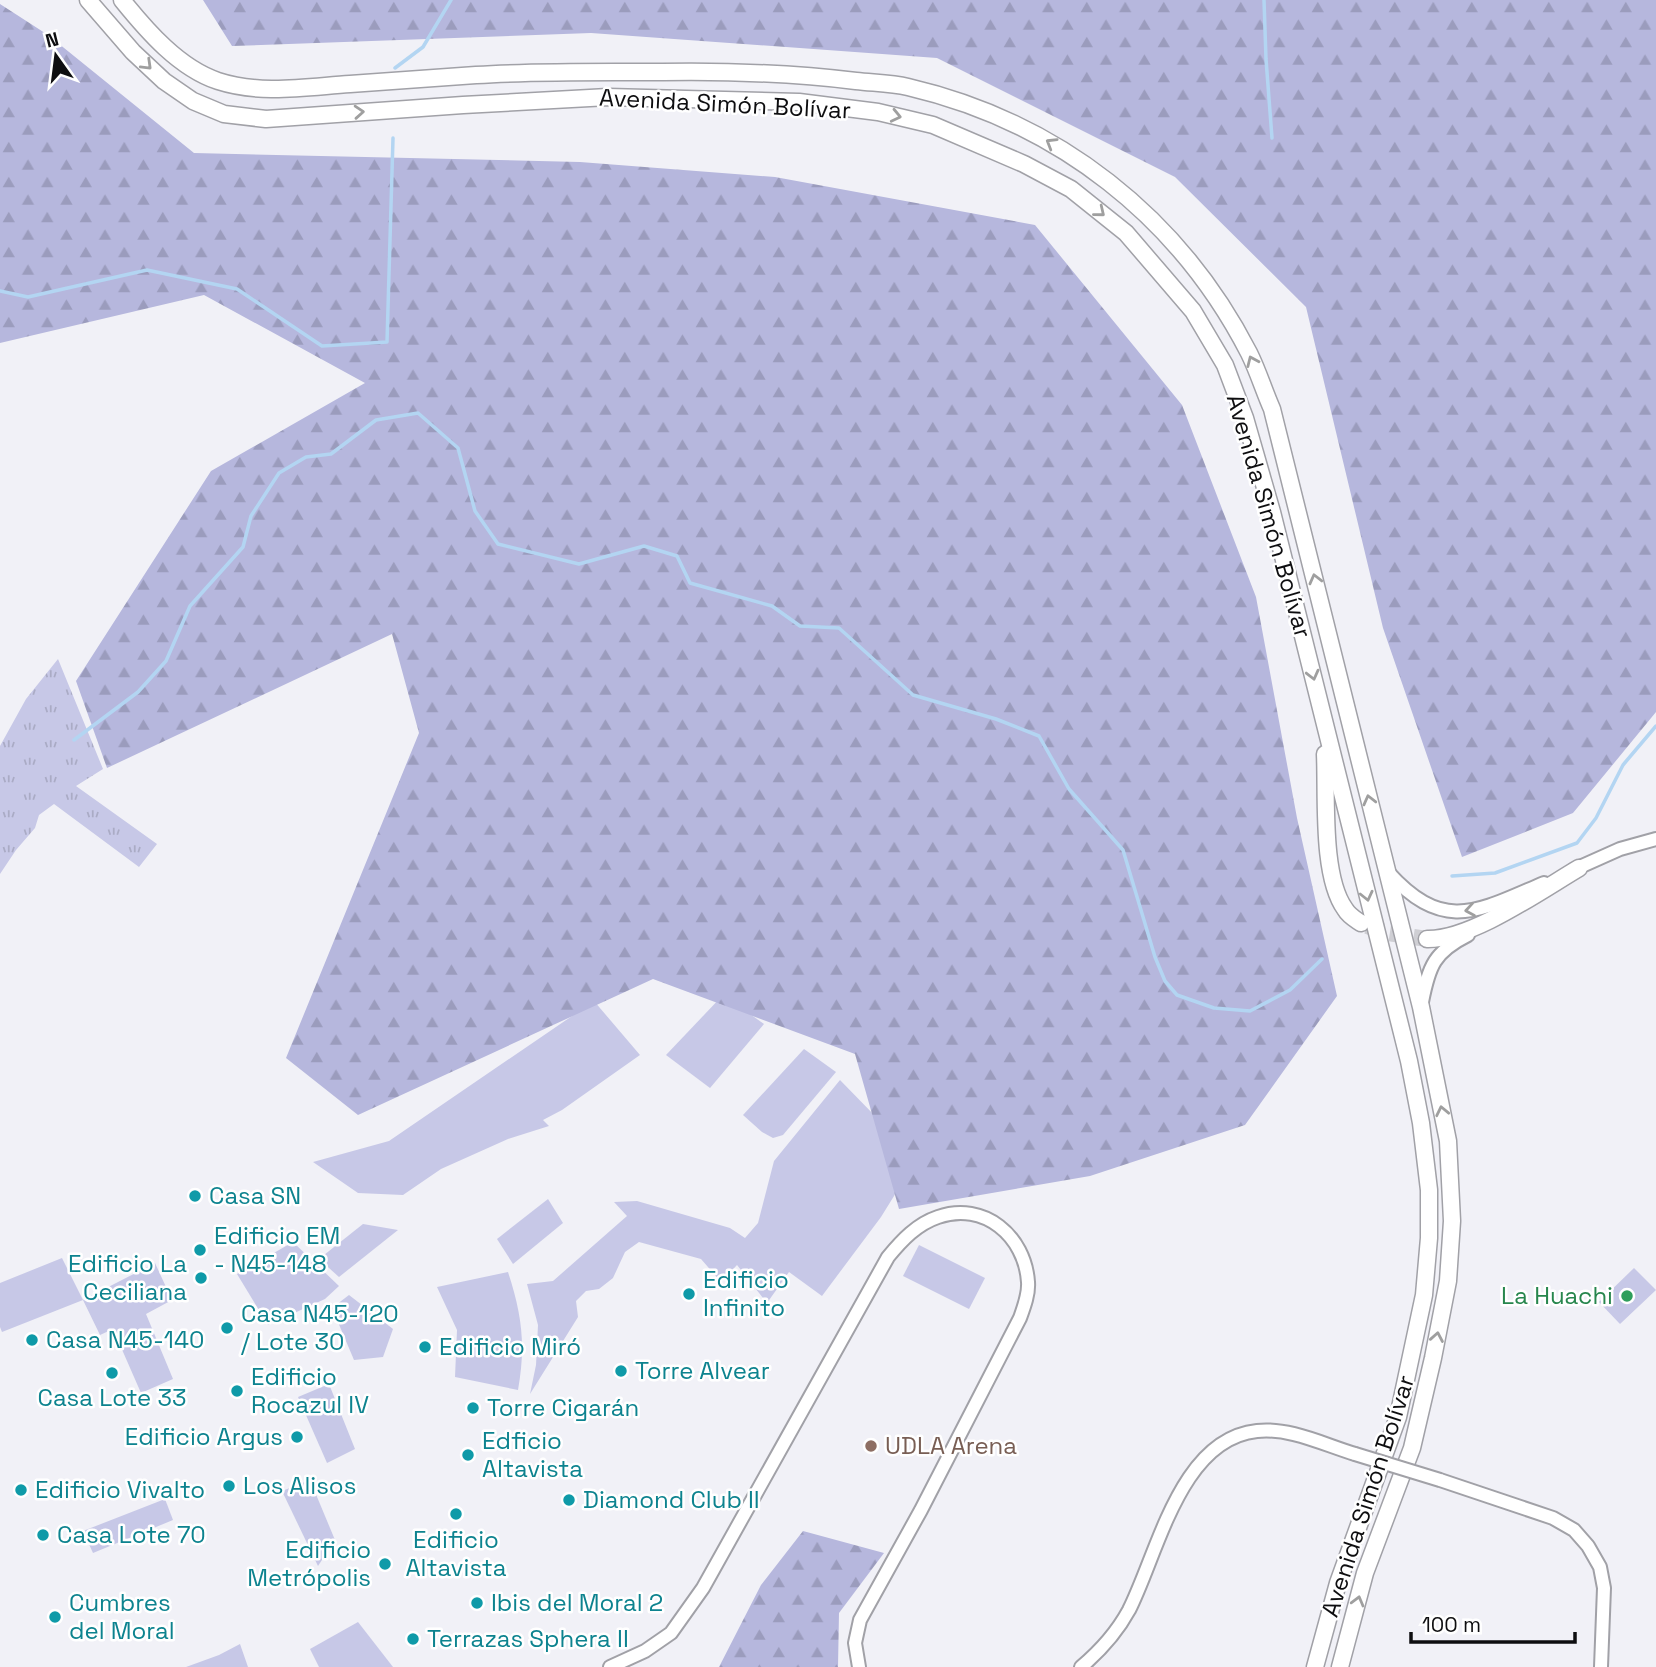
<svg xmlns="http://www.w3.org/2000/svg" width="1656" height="1667" font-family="'Space Grotesk',sans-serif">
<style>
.grass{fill:#c7c8e7}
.forest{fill:url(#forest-firs)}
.park{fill:url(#park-tufts)}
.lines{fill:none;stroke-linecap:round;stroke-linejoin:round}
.stream{stroke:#b3d5f2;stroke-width:3.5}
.highway-tunnel{stroke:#cfcfd4;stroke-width:16;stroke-dasharray:16 8;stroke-linecap:butt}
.secondary-casing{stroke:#a1a1a7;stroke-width:16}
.highway-casing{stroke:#a1a1a7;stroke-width:19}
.secondary{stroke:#fff;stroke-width:12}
.highway{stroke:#fff;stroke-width:16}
.secondary-bridge-casing{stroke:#a1a1a7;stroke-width:16;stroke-linecap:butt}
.secondary-bridge{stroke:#fff;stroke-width:12}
.oneway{stroke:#9f9f9f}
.culture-dot{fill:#0f9aa8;stroke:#fff;stroke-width:2.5}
.leisure-dot{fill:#2e9e5b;stroke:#fff;stroke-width:2.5}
.education-dot{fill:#8d6e63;stroke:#fff;stroke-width:2.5}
.labels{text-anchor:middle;stroke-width:5;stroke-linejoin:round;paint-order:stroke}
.street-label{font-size:24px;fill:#0e0e10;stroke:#fff}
.culture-label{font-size:24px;fill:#0d838f;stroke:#fff;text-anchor:start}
.leisure-label{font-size:24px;fill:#27864d;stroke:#fff;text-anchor:end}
.education-label{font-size:24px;fill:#785e54;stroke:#fff;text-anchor:start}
</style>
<defs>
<pattern id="forest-firs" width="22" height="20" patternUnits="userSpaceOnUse" patternTransform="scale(1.75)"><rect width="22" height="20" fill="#b6b7dd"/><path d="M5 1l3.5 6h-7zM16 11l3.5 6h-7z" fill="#9b9cbd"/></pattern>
<pattern id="park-tufts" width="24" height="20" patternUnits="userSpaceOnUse" patternTransform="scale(1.75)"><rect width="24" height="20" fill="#c7c8e7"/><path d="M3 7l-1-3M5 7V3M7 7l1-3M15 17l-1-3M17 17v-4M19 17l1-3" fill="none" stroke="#aaabc5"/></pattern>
</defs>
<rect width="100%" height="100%" fill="#f1f1f7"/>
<!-- grass -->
<g class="grass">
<path d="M723 995 764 1024 710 1088 666 1055Z"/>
<path d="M594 1001 640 1055 562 1110 543 1120 549 1126 508 1139 441 1169 403 1195 358 1193 313 1162 389 1141Z"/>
<path d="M804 1049 836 1072 783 1135 773 1138 762 1132 743 1115Z"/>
<path d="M840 1080 917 1159 881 1217 822 1296 789 1272 767 1303 737 1265 721 1282 701 1259 639 1242 625 1252 613 1278 599 1289 586 1291 576 1301 578 1317 530 1394 536 1365 538 1325 527 1284 553 1281 627 1216 614 1202 637 1201 730 1228 745 1238 758 1223 774 1161Z"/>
<path d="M548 1199 563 1223 513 1264 497 1239Z"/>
<path d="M363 1224 398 1230 339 1277 319 1259Z"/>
<path d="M293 1242 339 1286 325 1299 268 1325 237 1274Z"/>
<path d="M919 1245 985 1278 969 1309 903 1276Z"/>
<path d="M62 1258 83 1300 155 1263 172 1300 146 1314 173 1379 141 1393 113 1329 100 1335 83 1300 2 1332 0 1327V1283Z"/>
<path d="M1634 1268 1656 1290 1620 1324 1599 1302Z"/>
<path d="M508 1272C522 1315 526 1345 518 1390L455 1377 457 1330 437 1287Z"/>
<path d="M349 1295 393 1329 383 1357 354 1360 332 1308Z"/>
<path d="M329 1384 355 1449 327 1463 298 1397Z"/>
<path d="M310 1480 335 1540 318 1566 282 1491Z"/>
<path d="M165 1499 173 1520 93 1553 83 1531Z"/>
<path d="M358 1622 393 1667H319L310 1649Z"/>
<path d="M240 1644 248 1667H186L219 1655Z"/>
</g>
<!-- forest -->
<g class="forest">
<path d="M203 0H1656V712L1573 813 1462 857 1383 628 1306 307 1175 177 937 58 591 33 232 46Z"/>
<path d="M0 4 48 35 194 153 580 162 775 177 1035 225 1182 405 1256 597 1297 818 1337 996 1245 1125 1090 1176 899 1209 855 1054 653 979 358 1115 286 1058 419 733 392 634 107 768 76 681 211 471 365 383 204 295 0 343Z"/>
<path d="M803 1531 884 1553 839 1613 838 1667H719L761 1585Z"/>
</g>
<!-- park -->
<path class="park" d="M58 659 103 769 76 786 157 844 139 867 54 804 39 815 35 828 16 850 0 874V746L26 699Z"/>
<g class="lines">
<!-- stream -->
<g class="stream">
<path d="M1264 0 1266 59 1272 138"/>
<path d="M395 68 423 47 451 0"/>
<path d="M0 291 28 297 147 270 237 289 322 346 387 342 393 138"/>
<path d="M74 740 138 692 166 661 190 606 243 547 251 516 279 473 306 457 331 454 376 420 418 413 458 448 475 511 498 544 579 564 644 546 677 556 690 583 772 606 800 626 839 628 913 695 996 719 1039 736 1069 789 1123 850 1155 957 1165 981 1177 995 1214 1008 1250 1011 1290 990 1322 959"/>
<path d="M1452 876 1495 873 1577 843 1596 818 1623 765 1656 726"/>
</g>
<!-- highway-tunnel -->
<path class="highway-tunnel" d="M1367 926 1387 933 1427 939"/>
<defs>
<g id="secondary">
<path d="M1573 870 1620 849 1656 839"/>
<path d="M1388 872C1444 934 1478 911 1544 883"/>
<path d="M1422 1002C1429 966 1434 952 1468 935"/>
<path d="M1440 1480 1553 1518 1574 1530 1588 1546 1600 1567 1604 1588 1601 1667"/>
<path d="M610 1667 645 1651 671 1633 703 1588 888 1257C902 1240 917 1224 938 1217 984 1201 1025 1236 1028 1282 1029 1294 1024 1307 1020 1318L921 1510 860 1620 855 1643 859 1667"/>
<path d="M1081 1667C1100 1651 1117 1632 1129 1610 1158 1553 1180 1439 1257 1431 1289 1427 1325 1445 1355 1454"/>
</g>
<g id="highway">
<path d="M88 0 133 52 164 81 193 101 224 114 266 119 463 105 608 97 799 102 878 112 933 125 1024 164 1071 189 1126 233 1193 311 1225 365 1245 418 1272 512 1409 1061 1421 1123 1429 1190V1238L1424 1295 1398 1417 1338 1583 1315 1667"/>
<path d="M122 0C147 31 179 68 218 81 261 95 306 87 350 84 392 81 434 78 476 75 538 71 600 72 663 72 728 71 791 73 856 81 873 83 891 83 908 87 1058 122 1179 217 1249 353 1258 371 1264 391 1272 409L1421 1007 1448 1141 1452 1221 1448 1281 1433 1358 1412 1448 1365 1573 1340 1667"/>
<path d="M1325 754C1327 795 1321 876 1345 909 1349 916 1355 919 1361 923"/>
<path d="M1427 939C1471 940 1540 891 1579 868"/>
</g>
</defs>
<!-- secondary casing -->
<use href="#secondary" class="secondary-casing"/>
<!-- highway casing -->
<use href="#highway" class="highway-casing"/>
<!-- secondary -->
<use href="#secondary" class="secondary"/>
<!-- highway -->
<use href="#highway" class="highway"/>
<defs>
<path id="secondary-bridge" d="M1355 1454 1440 1480"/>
</defs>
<!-- secondary-bridge casing -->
<use href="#secondary-bridge" class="secondary-bridge-casing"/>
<!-- secondary-bridge -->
<use href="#secondary-bridge" class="secondary-bridge"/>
</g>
<!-- one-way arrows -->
<defs><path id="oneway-chevron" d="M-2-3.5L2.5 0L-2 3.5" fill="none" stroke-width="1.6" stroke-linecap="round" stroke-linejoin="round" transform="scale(1.75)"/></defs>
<g class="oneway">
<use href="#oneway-chevron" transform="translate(147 65) rotate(44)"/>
<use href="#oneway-chevron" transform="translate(359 112) rotate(-4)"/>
<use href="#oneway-chevron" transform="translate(896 116) rotate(13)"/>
<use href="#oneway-chevron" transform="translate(1051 143) rotate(-149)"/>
<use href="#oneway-chevron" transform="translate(1100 212) rotate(39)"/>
<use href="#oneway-chevron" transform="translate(1252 361) rotate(-114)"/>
<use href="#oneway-chevron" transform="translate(1315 579) rotate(-104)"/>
<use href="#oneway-chevron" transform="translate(1313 675) rotate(76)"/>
<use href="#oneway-chevron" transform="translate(1369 800) rotate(-104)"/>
<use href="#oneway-chevron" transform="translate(1367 896) rotate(77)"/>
<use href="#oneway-chevron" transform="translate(1470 910) rotate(171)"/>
<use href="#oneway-chevron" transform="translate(1442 1111) rotate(-102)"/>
<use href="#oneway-chevron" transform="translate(1437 1337) rotate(-80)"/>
<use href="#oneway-chevron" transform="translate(1358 1601) rotate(-75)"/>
</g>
<!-- markers -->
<g class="culture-dot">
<circle cx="195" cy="1196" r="7"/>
<circle cx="200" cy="1250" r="7"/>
<circle cx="201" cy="1278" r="7"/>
<circle cx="689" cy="1294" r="7"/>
<circle cx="227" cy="1328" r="7"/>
<circle cx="32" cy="1340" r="7"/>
<circle cx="425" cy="1347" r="7"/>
<circle cx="621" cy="1371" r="7"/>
<circle cx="112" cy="1373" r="7"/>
<circle cx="237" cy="1391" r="7"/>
<circle cx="473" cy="1408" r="7"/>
<circle cx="297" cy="1437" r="7"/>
<circle cx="468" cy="1455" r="7"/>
<circle cx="229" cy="1486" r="7"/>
<circle cx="21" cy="1490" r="7"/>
<circle cx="569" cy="1500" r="7"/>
<circle cx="456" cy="1514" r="7"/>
<circle cx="43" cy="1535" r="7"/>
<circle cx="385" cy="1564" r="7"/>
<circle cx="477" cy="1603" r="7"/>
<circle cx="55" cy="1617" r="7"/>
<circle cx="413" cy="1639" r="7"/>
</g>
<circle class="leisure-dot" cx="1627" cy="1296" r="7"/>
<circle class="education-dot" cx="871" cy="1446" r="7"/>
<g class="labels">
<!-- street labels -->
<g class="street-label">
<text transform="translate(725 104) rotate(3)" y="8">Avenida Simón Bolívar</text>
<text transform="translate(1269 516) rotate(74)" y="8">Avenida Simón Bolívar</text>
<text transform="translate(1368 1496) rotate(-72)" y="8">Avenida Simón Bolívar</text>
</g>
<!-- culture labels -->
<g class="culture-label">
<text x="209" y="1204">Casa SN</text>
<text x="214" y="1244">Edificio EM<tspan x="214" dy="28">- N45-148</tspan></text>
<text x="187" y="1272" text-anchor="end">Edificio La<tspan x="187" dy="28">Ceciliana</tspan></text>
<text x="703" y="1288">Edificio<tspan x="703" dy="28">Infinito</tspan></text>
<text x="241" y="1322">Casa N45-120<tspan x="241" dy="28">/ Lote 30</tspan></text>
<text x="46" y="1348">Casa N45-140</text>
<text x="439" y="1355">Edificio Miró</text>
<text x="635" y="1379">Torre Alvear</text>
<text x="251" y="1385">Edificio<tspan x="251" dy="28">Rocazul IV</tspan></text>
<text x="112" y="1406" text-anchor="middle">Casa Lote 33</text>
<text x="487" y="1416">Torre Cigarán</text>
<text x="283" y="1445" text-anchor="end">Edificio Argus</text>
<text x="482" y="1449">Edficio<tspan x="482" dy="28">Altavista</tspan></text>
<text x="243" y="1494">Los Alisos</text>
<text x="35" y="1498">Edificio Vivalto</text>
<text x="583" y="1508">Diamond Club II</text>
<text x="57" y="1543">Casa Lote 70</text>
<text x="456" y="1548" text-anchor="middle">Edificio<tspan x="456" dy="28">Altavista</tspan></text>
<text x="371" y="1558" text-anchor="end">Edificio<tspan x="371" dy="28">Metrópolis</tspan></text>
<text x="69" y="1611">Cumbres<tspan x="69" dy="28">del Moral</tspan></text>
<text x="491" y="1611">Ibis del Moral 2</text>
<text x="427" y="1647">Terrazas Sphera II</text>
</g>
<!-- leisure labels -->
<g class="leisure-label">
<text x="1613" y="1304">La Huachi</text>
</g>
<!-- education labels -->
<g class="education-label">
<text x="885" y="1454">UDLA Arena</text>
</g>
</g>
<!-- north arrow -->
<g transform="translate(56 56) rotate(346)" stroke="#ffffff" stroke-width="5" paint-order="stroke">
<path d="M0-5L12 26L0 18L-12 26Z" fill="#0e0e10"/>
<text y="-10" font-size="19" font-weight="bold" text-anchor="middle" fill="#0e0e10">N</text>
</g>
<!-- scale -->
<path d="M1411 1632v10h164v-10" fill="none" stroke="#0e0e10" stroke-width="3.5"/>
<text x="1422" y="1632" font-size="21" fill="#0e0e10" stroke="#ffffff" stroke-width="5" paint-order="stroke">100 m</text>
</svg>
